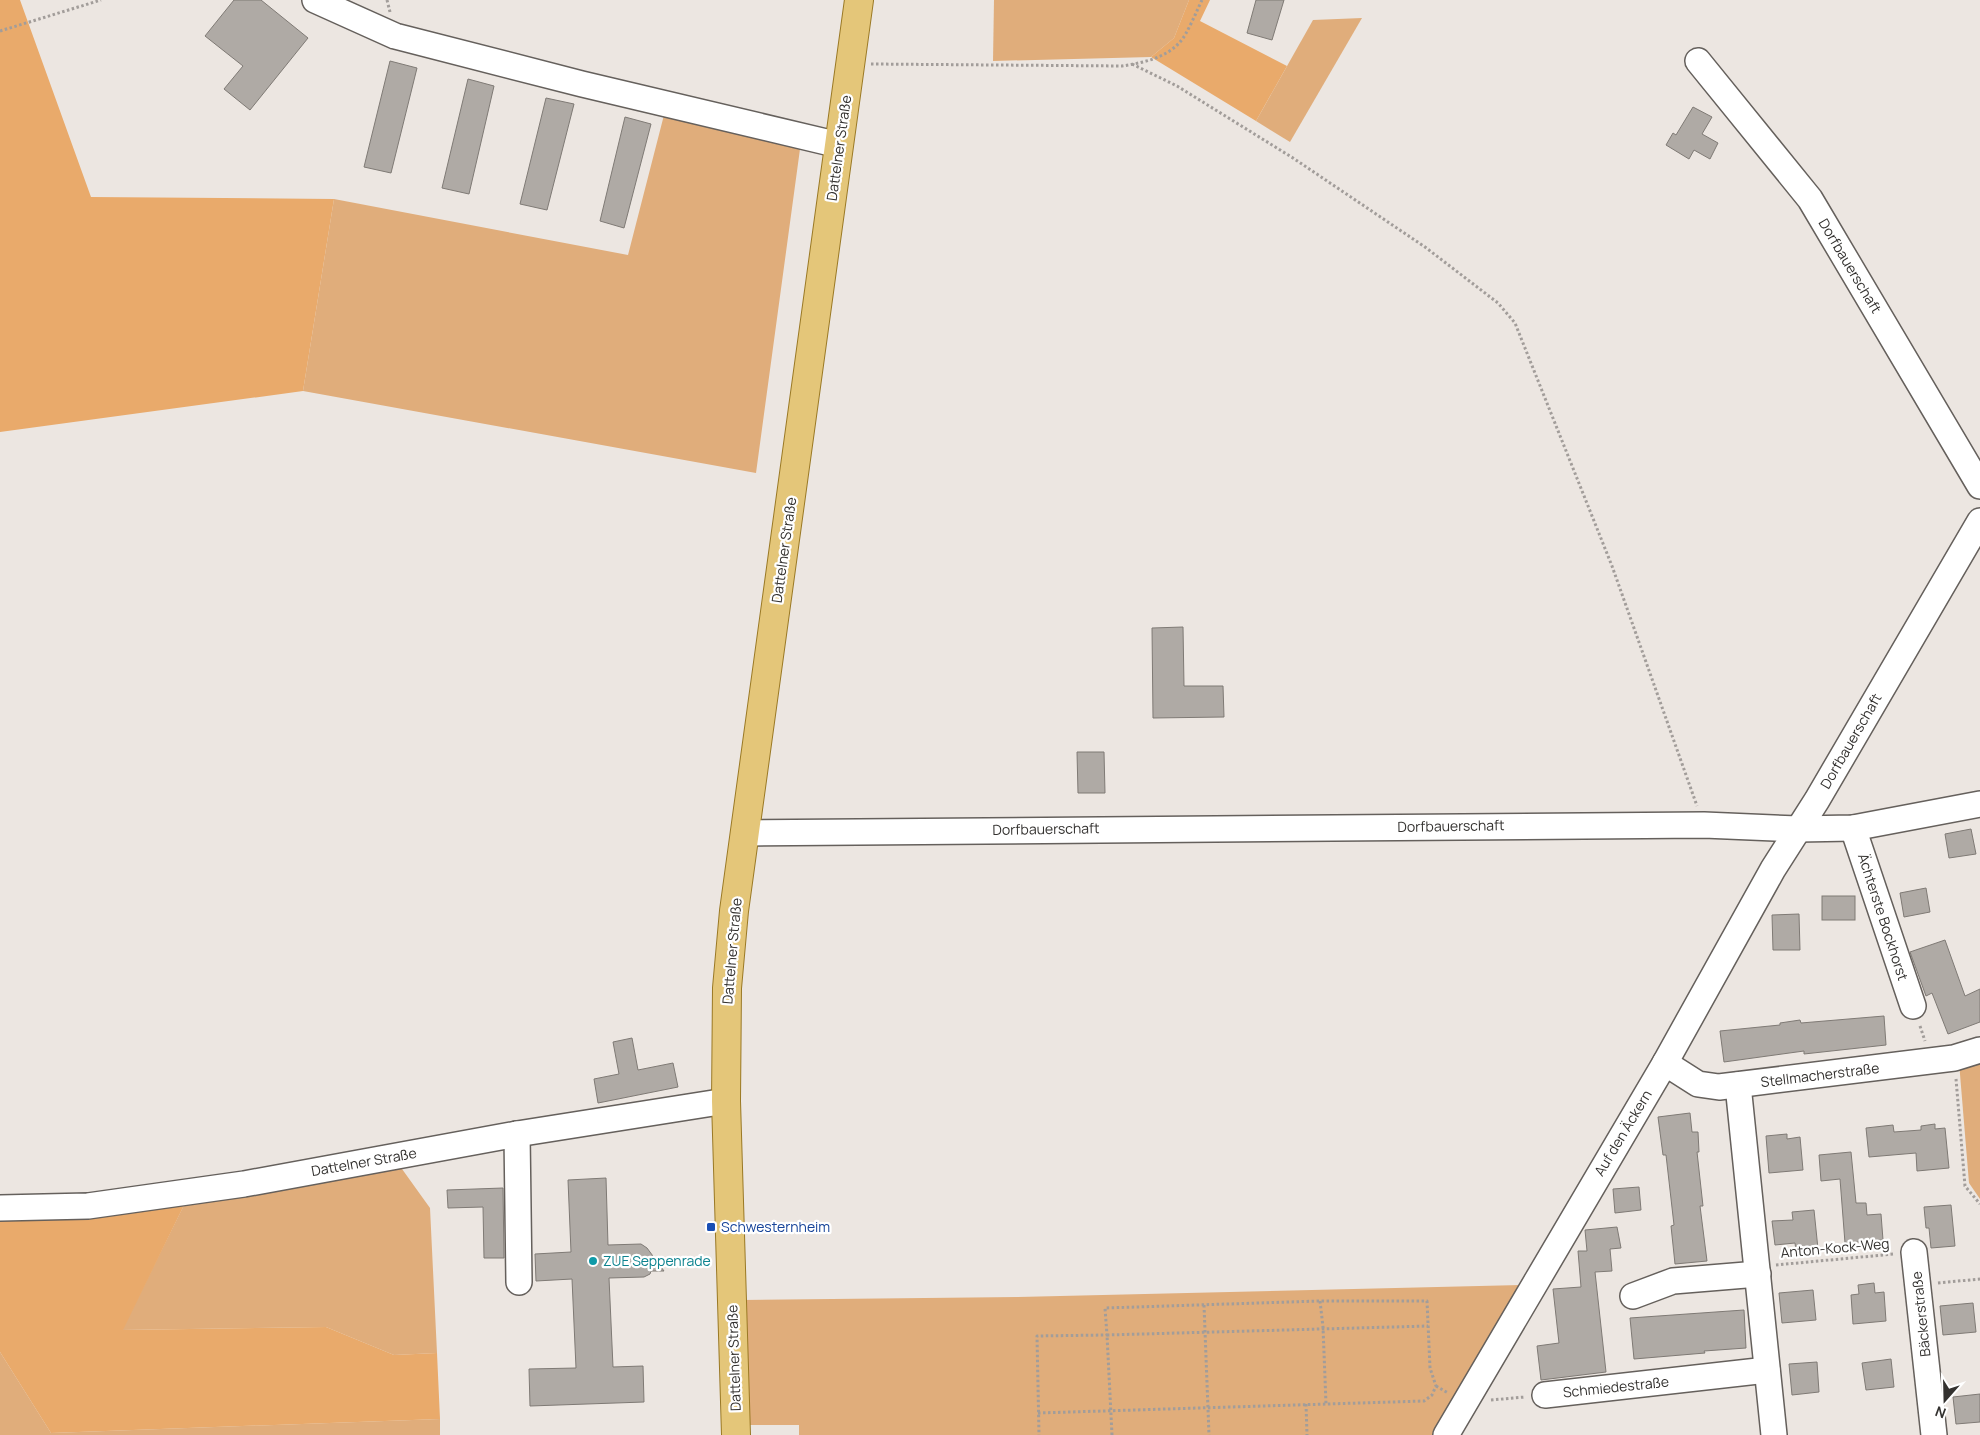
<svg xmlns="http://www.w3.org/2000/svg" width="1980" height="1435" font-family="Manrope,sans-serif">
<style>
.green{fill:#e0ad7b}
.forest{fill:#e9aa6b}
.building{fill:#afaaa5;stroke:#7f7a75}
.lines{fill:none;stroke-linecap:round;stroke-linejoin:round}
.minor-casing{stroke:#65605c;stroke-width:28}
.major-casing{stroke:#9a7925;stroke-width:30}
.path{stroke:#a29d9a;stroke-width:3;stroke-dasharray:2.5 2.5;stroke-linecap:butt}
.minor{stroke:#fff;stroke-width:25}
.major{stroke:#e4c679;stroke-width:28}
.transit-dot{fill:#1a4fb4;stroke:#fff;stroke-width:2}
.culture-dot{fill:#0f9aa8;stroke:#fff;stroke-width:2}
.labels{text-anchor:middle;stroke-width:4.5;stroke-linejoin:round;paint-order:stroke}
.street-label{font-size:14px;fill:#33312f;stroke:#fff}
.transit-label{font-size:14px;fill:#164399;stroke:#fff;text-anchor:start}
.culture-label{font-size:14px;fill:#0d838f;stroke:#fff;text-anchor:start}
</style>
<rect width="100%" height="100%" fill="#ece6e1"/>
<!-- green -->
<g class="green">
<path d="M994 0H1189L1174 38 1151 57 993 61Z"/>
<path d="M1362 18 1290 142 1256 121 1313 20Z"/>
<path d="M664 115 800 149 756 473 303 391 334 199 628 255Z"/>
<path d="M1980 1056V1199L1969 1183 1959 1062Z"/>
<path d="M397 1162 430 1208 437 1353 394 1355 326 1327 122 1330 188 1197Z"/>
<path d="M1521 1285 1432 1435H799V1425H747L742 1300 1018 1297Z"/>
<path d="M0 1352 51 1433 440 1419V1435H0Z"/>
</g>
<!-- forest -->
<g class="forest">
<path d="M0 0H20L91 197 334 199 303 391 0 432Z"/>
<path d="M1189 0H1210L1200 21 1287 66 1256 121 1151 57 1174 38Z"/>
<path d="M188 1197 123 1330 326 1327 394 1355 437 1353 440 1419 51 1433 0 1352V1213Z"/>
</g>
<!-- building -->
<g class="building">
<path d="M234 0H261L308 38 250 110 224 89 243 66 205 36Z"/>
<path d="M1256 0H1284L1272 40 1247 33Z"/>
<path d="M390 61 417 68 391 173 364 167Z"/>
<path d="M468 79 494 86 469 194 442 188Z"/>
<path d="M546 98 574 104 547 210 520 204Z"/>
<path d="M1693 107 1712 117 1702 134 1718 143 1710 159 1694 150 1689 159 1666 145 1673 133 1676 135Z"/>
<path d="M625 117 651 124 624 228 600 221Z"/>
<path d="M1183 627 1184 686H1223L1224 717 1153 718 1152 628Z"/>
<path d="M1077 752H1104L1105 793H1078Z"/>
<path d="M1971 829 1976 854 1949 858 1945 834Z"/>
<path d="M1926 888 1930 912 1904 917 1900 893Z"/>
<rect x="1822" y="896" width="33" height="24"/>
<path d="M1799 914 1800 950H1773L1772 915Z"/>
<path d="M1945 940 1965 996 1980 989V1022L1948 1034 1932 993 1926 996 1910 952Z"/>
<path d="M1884 1016 1886 1045 1804 1054V1051L1724 1062 1720 1031 1780 1025V1023L1800 1020 1801 1023Z"/>
<path d="M632 1038 638 1070 673 1063 678 1087 598 1103 594 1079 619 1074 613 1042Z"/>
<path d="M1690 1113 1692 1132H1698L1699 1152H1697L1703 1206H1700L1707 1261 1675 1264 1671 1226 1674 1225 1666 1155H1663L1658 1117Z"/>
<path d="M1935 1124V1129L1945 1128 1949 1168 1917 1171 1916 1153 1869 1157 1866 1128 1893 1125 1894 1132 1921 1130V1126Z"/>
<path d="M1787 1134V1139L1800 1137 1803 1170 1769 1173 1766 1136Z"/>
<path d="M1851 1152 1856 1203H1866L1867 1215 1881 1214 1883 1240 1845 1243 1840 1179 1821 1181 1819 1155Z"/>
<path d="M606 1178 608 1245 641 1244 647 1248 664 1271H651L650 1274 644 1277 609 1278 613 1367 643 1366 644 1402 530 1406 529 1369 576 1368 572 1279 536 1281 535 1254 571 1252 568 1180Z"/>
<path d="M1639 1187 1641 1210 1615 1213 1613 1189Z"/>
<path d="M503 1188 504 1258H484L483 1207 448 1208 447 1190Z"/>
<path d="M1951 1205 1955 1246 1931 1248 1929 1228H1926L1924 1207Z"/>
<path d="M1814 1210 1818 1249 1796 1251 1795 1243 1775 1245 1772 1221 1793 1220 1792 1212Z"/>
<path d="M1617 1227 1621 1248 1610 1249 1612 1271 1595 1272 1606 1372 1541 1380 1537 1346 1559 1343 1553 1289 1581 1287 1578 1251H1587L1585 1230Z"/>
<path d="M1874 1283 1875 1293 1884 1292 1886 1321 1853 1324 1851 1295 1859 1294 1858 1285Z"/>
<path d="M1813 1290 1816 1320 1782 1323 1779 1293Z"/>
<path d="M1973 1303 1976 1332 1943 1335 1940 1306Z"/>
<path d="M1744 1310 1746 1348 1704 1351 1705 1353 1634 1359 1630 1318Z"/>
<path d="M1891 1359 1894 1387 1866 1390 1862 1363Z"/>
<path d="M1817 1362 1819 1392 1792 1395 1789 1364Z"/>
<path d="M1980 1394V1422L1956 1424 1953 1397Z"/>
</g>
<g class="lines">
<defs>
<g id="minor">
<path d="M315 0 395 36 582 84 839 145"/>
<path d="M1698 61 1810 199 1980 486"/>
<path d="M1853 828 1913 1006"/>
<path d="M746 833 1704 825 1798 829 1853 828 1980 804"/>
<path d="M1665 1063 1698 1084 1719 1087 1954 1058 1980 1050"/>
<path d="M1738 1085 1774 1435"/>
<path d="M517 1134 519 1282"/>
<path d="M0 1208 88 1206 244 1184 517 1134 726 1101"/>
<path d="M1914 1252 1934 1435"/>
<path d="M1633 1296 1673 1281 1758 1274"/>
<path d="M1545 1395 1767 1370"/>
<path d="M1446 1435 1665 1063 1773 869 1817 800 1980 521"/>
</g>
<path id="major" d="M736 1435 726 1101 727 988 734 911 859 0"/>
</defs>
<!-- minor casing -->
<use href="#minor" class="minor-casing"/>
<!-- major casing -->
<use href="#major" class="major-casing"/>
<!-- path -->
<g class="path">
<path d="M387 0 390 12"/>
<path d="M0 31 101 0"/>
<path d="M871 64 1122 66C1142 63 1166 58 1180 42 1187 35 1197 10 1202 0"/>
<path d="M1132 64 1177 86 1293 158 1425 247 1498 303 1515 323 1612 566 1697 806"/>
<path d="M1920 1026 1925 1041"/>
<path d="M1956 1079 1965 1186 1980 1204"/>
<path d="M1776 1265 1894 1254"/>
<path d="M1938 1283 1980 1279"/>
<path d="M1320 1301 1323 1327 1326 1404"/>
<path d="M1204 1305 1209 1435"/>
<path d="M1436 1386 1448 1393"/>
<path d="M1491 1400 1525 1397"/>
<path d="M1306 1404 1307 1435"/>
<path d="M1038 1413 1424 1401 1432 1395 1436 1386 1430 1368 1427 1301H1320L1105 1308 1107 1335 1037 1336 1039 1435"/>
<path d="M1112 1435 1107 1335 1428 1326"/>
</g>
<!-- minor -->
<use href="#minor" class="minor"/>
<!-- major -->
<use href="#major" class="major"/>
</g>
<!-- markers -->
<rect class="transit-dot" x="706" y="1222" width="10" height="10" rx="2.5"/>
<circle class="culture-dot" cx="593" cy="1261" r="5"/>
<g class="labels">
<!-- street labels -->
<g class="street-label">
<text transform="translate(839 148) rotate(-82)" y="5">Dattelner Straße</text>
<text transform="translate(1850 266) rotate(59)" y="5">Dorfbauerschaft</text>
<text transform="translate(784 550) rotate(-82)" y="5">Dattelner Straße</text>
<text transform="translate(1851 741) rotate(-60)" y="5">Dorfbauerschaft</text>
<text transform="translate(1451 826) rotate(-1)" y="5">Dorfbauerschaft</text>
<text transform="translate(1046 829) rotate(-1)" y="5">Dorfbauerschaft</text>
<text transform="translate(1883 917) rotate(72)" y="5">Ächterste Bockhorst</text>
<text transform="translate(732 951) rotate(-85)" y="5">Dattelner Straße</text>
<text transform="translate(1820 1075) rotate(-7)" y="5">Stellmacherstraße</text>
<text transform="translate(1623 1133) rotate(-59)" y="5">Auf den Äckern</text>
<text transform="translate(364 1162) rotate(-10)" y="5">Dattelner Straße</text>
<text transform="translate(1835 1248) rotate(-5)" y="5">Anton-Kock-Weg</text>
<text transform="translate(1921 1314) rotate(-96)" y="5">Bäckerstraße</text>
<text transform="translate(734 1358) rotate(-92)" y="5">Dattelner Straße</text>
<text transform="translate(1616 1387) rotate(-6)" y="5">Schmiedestraße</text>
</g>
<!-- transit labels -->
<g class="transit-label">
<text x="721" y="1232">Schwesternheim</text>
</g>
<!-- culture labels -->
<g class="culture-label">
<text x="603" y="1266">ZUE Seppenrade</text>
</g>
</g>
<!-- north arrow -->
<g transform="translate(1945 1400) rotate(200)" stroke="#ffffff" stroke-width="4" paint-order="stroke">
<path d="M0-4L9 19L0 12L-9 19Z" fill="#33312f"/>
<text y="-8" font-size="14" font-weight="bold" text-anchor="middle" fill="#33312f">N</text>
</g>
</svg>
